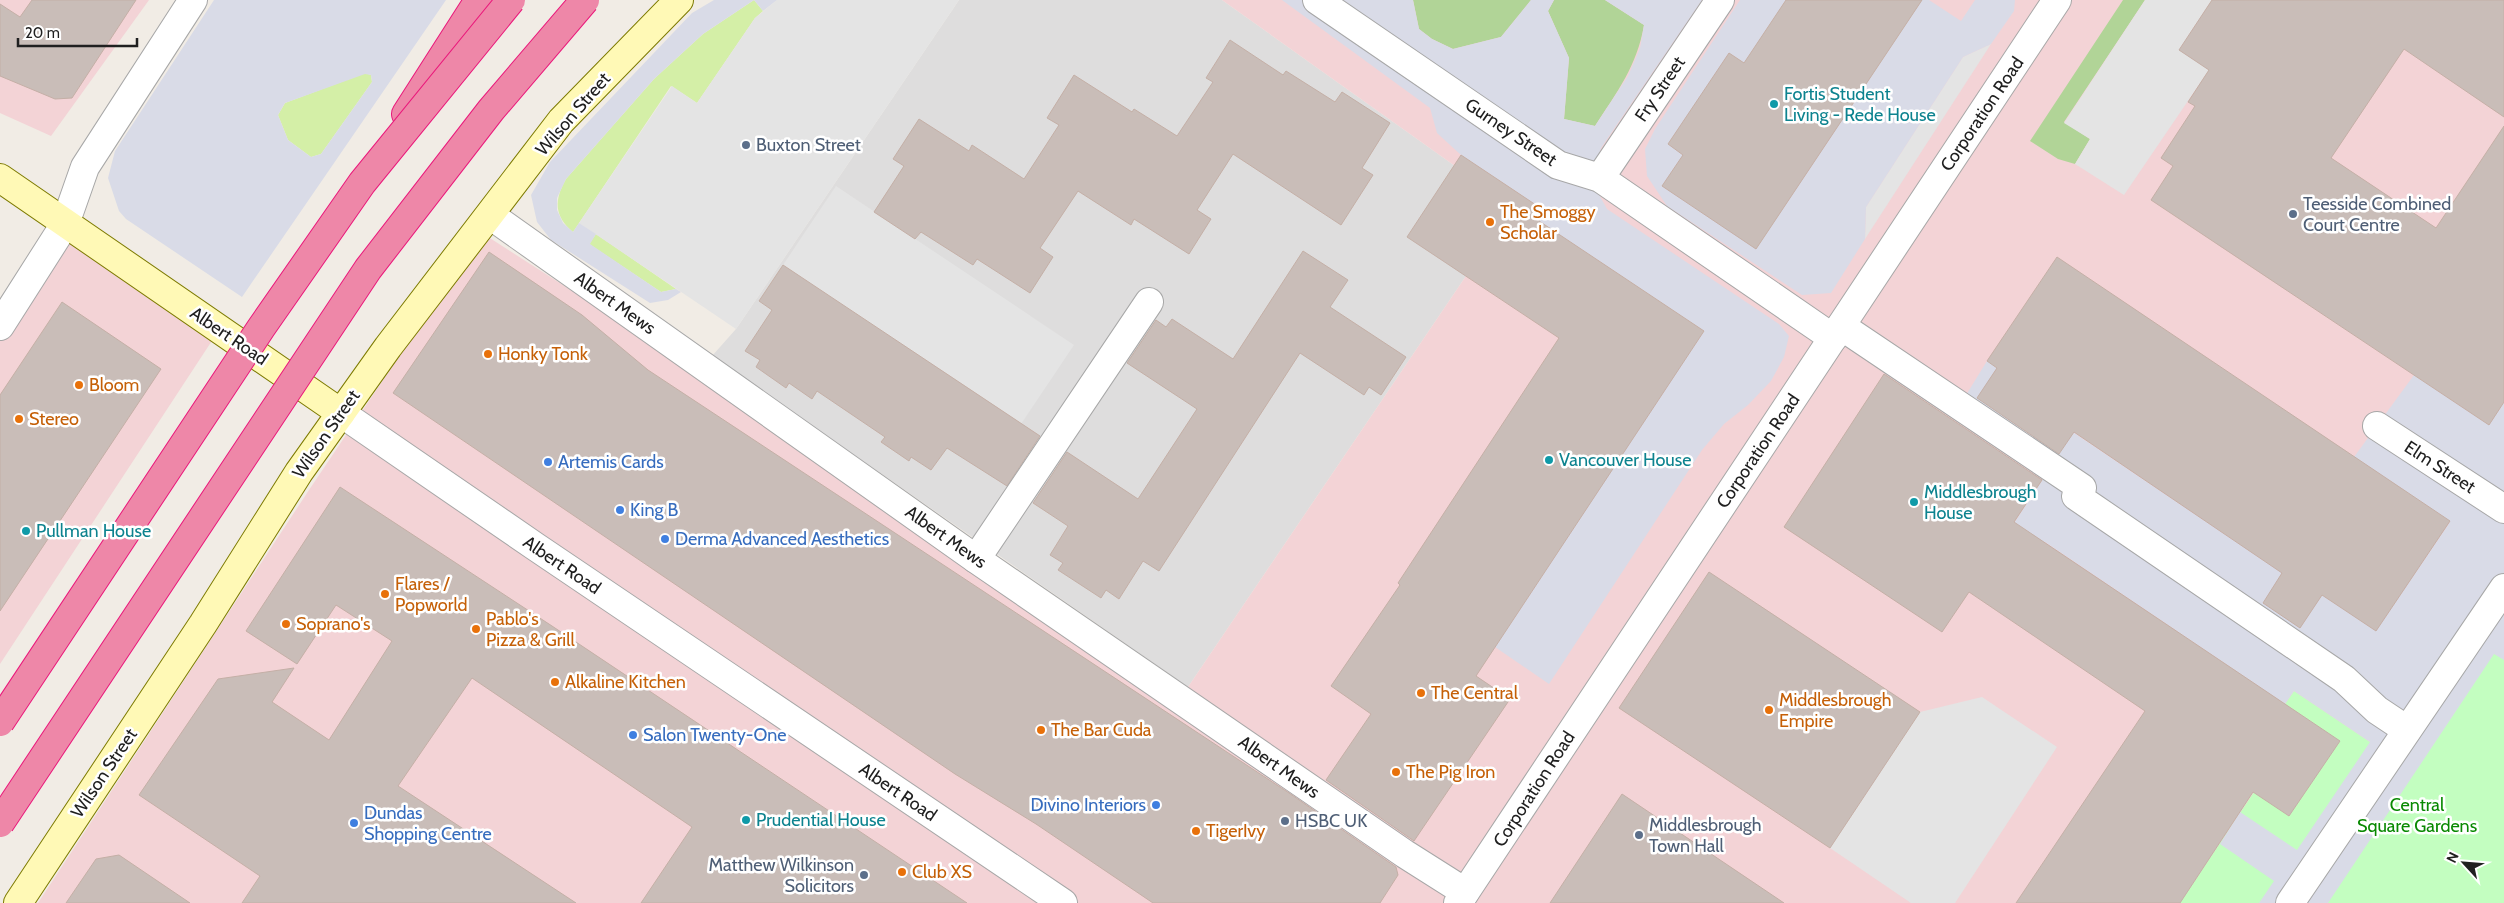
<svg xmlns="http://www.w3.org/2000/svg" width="2504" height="903" font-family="Cabin,sans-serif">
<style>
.residential{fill:#dedddd}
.commercial{fill:#f3d3d6}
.grass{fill:#d4efa7}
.forest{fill:#b1d497}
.park{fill:#c3fec0}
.parking{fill:#e4e4e4}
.plaza{fill:#d9dbe7;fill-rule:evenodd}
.building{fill:#c9bdb8;stroke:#c4afa6}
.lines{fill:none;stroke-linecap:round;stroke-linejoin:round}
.street-casing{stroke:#a7a7a7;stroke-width:30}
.secondary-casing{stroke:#7d7a00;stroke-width:30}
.highway-casing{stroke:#ea187b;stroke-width:30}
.street{stroke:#fff;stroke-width:28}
.secondary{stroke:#fff9b6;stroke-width:28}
.highway{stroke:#ee87a8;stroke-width:28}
.highway-bridge-casing{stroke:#ea187b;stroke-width:30;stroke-linecap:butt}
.highway-bridge{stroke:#ee87a8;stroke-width:28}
.culture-dot{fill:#0f9aa8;stroke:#fff;stroke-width:2}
.service-dot{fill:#5c6f8a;stroke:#fff;stroke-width:2}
.food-dot{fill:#e8710a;stroke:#fff;stroke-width:2}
.shop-dot{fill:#3f7fe0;stroke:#fff;stroke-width:2}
.labels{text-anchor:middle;stroke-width:5;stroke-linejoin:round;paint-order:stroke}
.street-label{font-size:18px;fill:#202020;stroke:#fff}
.culture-label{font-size:18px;fill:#0d838f;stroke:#fff;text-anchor:start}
.service-label{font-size:18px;fill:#4e5e75;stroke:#fff;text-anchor:start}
.food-label{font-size:18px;fill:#c56008;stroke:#fff;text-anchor:start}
.shop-label{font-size:18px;fill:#366cbe;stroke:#fff;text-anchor:start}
.park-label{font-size:18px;fill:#098902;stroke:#fff}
</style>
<rect width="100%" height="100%" fill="#f1ece5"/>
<!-- residential -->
<path class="residential" d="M959 0H1222L1455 166 1514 205 1188 687 712 356 736 329Z"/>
<!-- commercial -->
<g class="commercial">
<path d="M0 0H149L51 136 0 113Z"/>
<path d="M1222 0H2504V903H38L309 490 482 233 1188 687 1514 205 1455 166Z"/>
<path d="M65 224 219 330 0 664V321Z"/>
</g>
<!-- grass -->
<g class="grass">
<path d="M754 0 763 11 755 18 697 103 671 86 573 232C554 216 554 200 566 179L654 79 703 34Z"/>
<path d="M365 73 371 75 372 82 321 154 311 157 288 140 278 115 285 103Z"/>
<path d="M596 234 676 289 661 292 589 244Z"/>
</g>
<!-- forest -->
<g class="forest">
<path d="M1413 0H1531L1501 37 1453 49 1432 39 1419 29Z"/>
<path d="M1554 0H1605L1644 25C1637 66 1617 92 1595 126L1564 119 1569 58 1548 11Z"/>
<path d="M2123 0H2145L2064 122 2090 139 2075 164 2058 159 2030 141Z"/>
</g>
<!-- park -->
<path class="park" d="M2504 544V903H2180L2254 792 2289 816 2339 742 2285 704 2294 691 2370 742Z"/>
<!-- parking -->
<g class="parking">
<path d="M777 0H959L736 329 579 223 672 86 697 103 755 18Z"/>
<path d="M2145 0H2212L2179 50 2209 70 2124 195 2075 164 2090 139 2064 123Z"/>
<path d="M1991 44 1865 239 1866 207 1963 57Z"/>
<path d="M836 186 1074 345 1021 424 783 265Z"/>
<path d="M1982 697 2057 747 1955 903H1911L1830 848 1920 712Z"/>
</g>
<!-- plaza -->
<g class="plaza">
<path d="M214 0H446L242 297 126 219 119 211 108 178 115 151ZM365 74 371 75 372 82 321 154 311 157 288 140 278 115 285 103Z"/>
<path d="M714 0H777L763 11 754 0 703 34 654 79 566 179 557 198V210L563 223 573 232 579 223 596 234 590 244 661 292 676 289 681 292 668 300 650 303 551 240 537 222 531 195 550 162 692 13Z"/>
<path d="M1282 0H1413L1419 29 1432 39 1453 49 1501 37 1531 0H1554L1548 11 1569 58 1564 119 1595 126 1628 76 1640 48 1644 25 1605 0H1702L1601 148 1591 180 1607 209 1779 324 1789 336 1784 357 1771 381 1748 405 1724 424 1702 450 1549 684 1495 647 1704 331 1539 221 1545 211 1461 155 1437 133 1430 108Z"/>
<path d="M1740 0H1786L1744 63 1729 53 1668 144 1683 155 1662 186 1756 249 1922 0H1929L1961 21 1975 0H2015L2014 11 1991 44 1963 57 1866 207 1865 239 1831 293 1802 295 1667 206 1647 176 1645 149 1655 129Z"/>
<path d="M1987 361 1997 368 1991 377 2282 573 2263 603 2300 628 2322 595 2376 631 2450 522 2354 457 2414 375 2489 425 2504 402V660L2494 654 2328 903H2259L2274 881 2220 844 2240 812 2297 850 2370 742 2294 691 2285 704 2045 542 1997 549 2045 476 1963 400Z"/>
</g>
<!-- building -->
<g class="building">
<path d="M32 0H136L72 98 55 99 0 76V4L20 17Z"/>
<path d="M1786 0H1922L1756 249 1662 186 1683 155 1668 144 1729 53 1744 63Z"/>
<path d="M2212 0H2504V117L2404 49 2331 158 2436 228 2504 126V402L2489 425 2151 200 2173 166 2161 158 2195 106 2188 102 2209 70 2179 50Z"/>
<path d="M1230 40 1283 75 1286 71 1335 102 1342 92 1390 123 1362 168 1373 175 1341 225 1233 154 1197 210 1211 219 1189 254 1134 219 1131 225 1078 191 1040 248 1053 257 1030 293 977 259 973 265 921 232 915 239 874 212 904 166 893 159 919 119 969 151 972 145 1024 179 1059 125 1047 118 1074 75 1132 112 1134 109 1177 136 1213 82 1206 78Z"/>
<path d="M1461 155 1545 211 1539 221 1704 331 1476 676 1510 699 1414 841 1326 780 1371 714 1331 686 1400 585 1398 583 1559 338 1407 237Z"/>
<path d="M1303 251 1348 280 1330 307 1406 357 1381 395 1369 387 1364 395 1300 353 1159 571 1143 561 1119 599 1106 590 1101 598 1058 570 1063 563 1050 555 1068 526 1033 503 1067 452 1138 499 1197 409 1127 363 1156 320 1166 327 1172 319 1233 359Z"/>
<path d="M489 252 582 315 648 370 1289 793 1396 867 1398 875 1380 903H1153L1036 824 955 774 393 393Z"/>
<path d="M2057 257 2450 521 2376 631 2322 595 2300 628 2263 603 2282 573 2074 432 2059 454 1977 398 1997 368 1987 361Z"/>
<path d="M783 265 1040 436 1007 486 947 448 931 470 911 457 909 461 881 442 885 437 817 391 812 399 789 383 786 388 756 367 760 360 745 351 772 310 759 301Z"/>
<path d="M62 302 161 369 0 611V395Z"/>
<path d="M1884 374 2042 480 2014 522 2340 741 2289 816 2253 792 2180 903H2016L2145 711 1969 592 1942 632 1784 527Z"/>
<path d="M340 487 552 626 967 903H641L692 827 472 678 398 786 576 903H242L260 876 139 795 218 679 294 668 272 702 329 740 392 641 336 605 297 664 246 631Z"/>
<path d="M1709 572 1920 712 1830 848 1619 708Z"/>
<path d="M1622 794 1784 903H1550Z"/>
<path d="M119 855 190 903H66L96 859Z"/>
</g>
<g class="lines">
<defs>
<g id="street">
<path d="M1317 0 1558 165 1600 178 1833 338"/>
<path d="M1600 178 1720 0"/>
<path d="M490 215 976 559 1405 854 1465 892"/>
<path d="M0 326 65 224 85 167 193 0"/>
<path d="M1841 326 2082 488 2076 496 2344 679 2377 710 2407 730"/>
<path d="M341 413 536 547 1063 903"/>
<path d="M2377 426 2504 509"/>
<path d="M976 559 1149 302"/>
<path d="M1458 903 2057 0"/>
<path d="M2290 903 2504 588"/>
</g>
<g id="secondary">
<path d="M0 178 341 413"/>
<path d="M18 903 203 624 299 472 388 347 561 121 679 0"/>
</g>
<path id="highway" d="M406 114 479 0"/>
</defs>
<!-- street casing -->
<use href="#street" class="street-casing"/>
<!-- secondary casing -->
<use href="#secondary" class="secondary-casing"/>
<!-- highway casing -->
<use href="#highway" class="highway-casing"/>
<!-- street -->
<use href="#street" class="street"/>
<!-- secondary -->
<use href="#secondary" class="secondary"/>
<!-- highway -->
<use href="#highway" class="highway"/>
<defs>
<g id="highway-bridge">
<path d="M0 722 261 328 362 183 511 0"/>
<path d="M0 823 368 269 491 110 585 0"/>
</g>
</defs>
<!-- highway-bridge casing -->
<use href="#highway-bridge" class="highway-bridge-casing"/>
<!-- highway-bridge -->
<use href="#highway-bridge" class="highway-bridge"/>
</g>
<!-- markers -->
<g class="culture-dot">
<circle cx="1774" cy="104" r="5"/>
<circle cx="1549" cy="460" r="5"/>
<circle cx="1914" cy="502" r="5"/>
<circle cx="26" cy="531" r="5"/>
<circle cx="746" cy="820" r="5"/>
</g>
<g class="service-dot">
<circle cx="746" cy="145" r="5"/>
<circle cx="2293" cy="214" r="5"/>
<circle cx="1285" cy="821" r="5"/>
<circle cx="1639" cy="835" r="5"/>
<circle cx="864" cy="875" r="5"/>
</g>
<g class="food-dot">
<circle cx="1490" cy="222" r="5"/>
<circle cx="488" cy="354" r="5"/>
<circle cx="79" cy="385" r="5"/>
<circle cx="19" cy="419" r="5"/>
<circle cx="385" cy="594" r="5"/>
<circle cx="286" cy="624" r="5"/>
<circle cx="476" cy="629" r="5"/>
<circle cx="555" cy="682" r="5"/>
<circle cx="1421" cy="693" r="5"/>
<circle cx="1769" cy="710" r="5"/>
<circle cx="1041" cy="730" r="5"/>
<circle cx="1396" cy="772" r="5"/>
<circle cx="1196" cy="831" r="5"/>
<circle cx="902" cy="872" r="5"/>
</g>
<g class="shop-dot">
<circle cx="548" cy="462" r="5"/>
<circle cx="620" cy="510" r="5"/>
<circle cx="665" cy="539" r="5"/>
<circle cx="633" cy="735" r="5"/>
<circle cx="1156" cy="805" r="5"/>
<circle cx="354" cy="823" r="5"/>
</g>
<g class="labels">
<!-- street labels -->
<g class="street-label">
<text transform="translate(1660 89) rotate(-56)" y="6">Fry Street</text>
<text transform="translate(573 114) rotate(-49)" y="6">Wilson Street</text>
<text transform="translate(1982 114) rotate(-56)" y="6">Corporation Road</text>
<text transform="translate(1511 132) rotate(34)" y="6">Gurney Street</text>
<text transform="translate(615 303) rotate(35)" y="6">Albert Mews</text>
<text transform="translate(229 336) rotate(34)" y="6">Albert Road</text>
<text transform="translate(326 434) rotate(-55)" y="6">Wilson Street</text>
<text transform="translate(1758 451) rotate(-56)" y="6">Corporation Road</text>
<text transform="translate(2440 467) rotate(33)" y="6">Elm Street</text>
<text transform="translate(946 537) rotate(35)" y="6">Albert Mews</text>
<text transform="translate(562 565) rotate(34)" y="6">Albert Road</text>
<text transform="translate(1279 767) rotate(35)" y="6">Albert Mews</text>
<text transform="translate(104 773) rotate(-56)" y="6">Wilson Street</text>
<text transform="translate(1534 789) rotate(-57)" y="6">Corporation Road</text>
<text transform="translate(898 792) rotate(34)" y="6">Albert Road</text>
</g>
<!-- culture labels -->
<g class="culture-label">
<text x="1784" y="100">Fortis Student<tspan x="1784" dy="21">Living - Rede House</tspan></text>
<text x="1559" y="466">Vancouver House</text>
<text x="1924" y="498">Middlesbrough<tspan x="1924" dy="21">House</tspan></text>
<text x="36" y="537">Pullman House</text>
<text x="756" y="826">Prudential House</text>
</g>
<!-- service labels -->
<g class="service-label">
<text x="756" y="151">Buxton Street</text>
<text x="2303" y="210">Teesside Combined<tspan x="2303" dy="21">Court Centre</tspan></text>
<text x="1295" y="827">HSBC UK</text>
<text x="1649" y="831">Middlesbrough<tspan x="1649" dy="21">Town Hall</tspan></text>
<text x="854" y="871" text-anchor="end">Matthew Wilkinson<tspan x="854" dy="21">Solicitors</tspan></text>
</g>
<!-- food labels -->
<g class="food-label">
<text x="1500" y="218">The Smoggy<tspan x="1500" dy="21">Scholar</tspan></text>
<text x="498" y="360">Honky Tonk</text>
<text x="89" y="391">Bloom</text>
<text x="29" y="425">Stereo</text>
<text x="395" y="590">Flares /<tspan x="395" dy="21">Popworld</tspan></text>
<text x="486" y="625">Pablo's<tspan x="486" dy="21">Pizza &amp; Grill</tspan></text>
<text x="296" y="630">Soprano's</text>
<text x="565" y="688">Alkaline Kitchen</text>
<text x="1431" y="699">The Central</text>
<text x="1779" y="706">Middlesbrough<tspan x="1779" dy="21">Empire</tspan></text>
<text x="1051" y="736">The Bar Cuda</text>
<text x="1406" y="778">The Pig Iron</text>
<text x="1206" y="837">TigerIvy</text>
<text x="912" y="878">Club XS</text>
</g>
<!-- shop labels -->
<g class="shop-label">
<text x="558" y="468">Artemis Cards</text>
<text x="630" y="516">King B</text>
<text x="675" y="545">Derma Advanced Aesthetics</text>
<text x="643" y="741">Salon Twenty-One</text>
<text x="1146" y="811" text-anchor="end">Divino Interiors</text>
<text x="364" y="819">Dundas<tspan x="364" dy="21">Shopping Centre</tspan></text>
</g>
<!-- park labels -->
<g class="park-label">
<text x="2417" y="811">Central<tspan x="2417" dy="21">Square Gardens</tspan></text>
</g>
</g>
<!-- north arrow -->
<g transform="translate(2464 863) rotate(296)" stroke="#ffffff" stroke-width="4" paint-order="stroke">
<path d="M0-4L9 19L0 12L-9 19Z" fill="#202020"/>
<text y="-8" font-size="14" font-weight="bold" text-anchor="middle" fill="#202020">N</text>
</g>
<!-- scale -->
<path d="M18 38v8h119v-8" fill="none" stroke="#202020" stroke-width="2.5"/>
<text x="25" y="38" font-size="15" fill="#202020" stroke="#ffffff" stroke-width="4" paint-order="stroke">20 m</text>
</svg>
